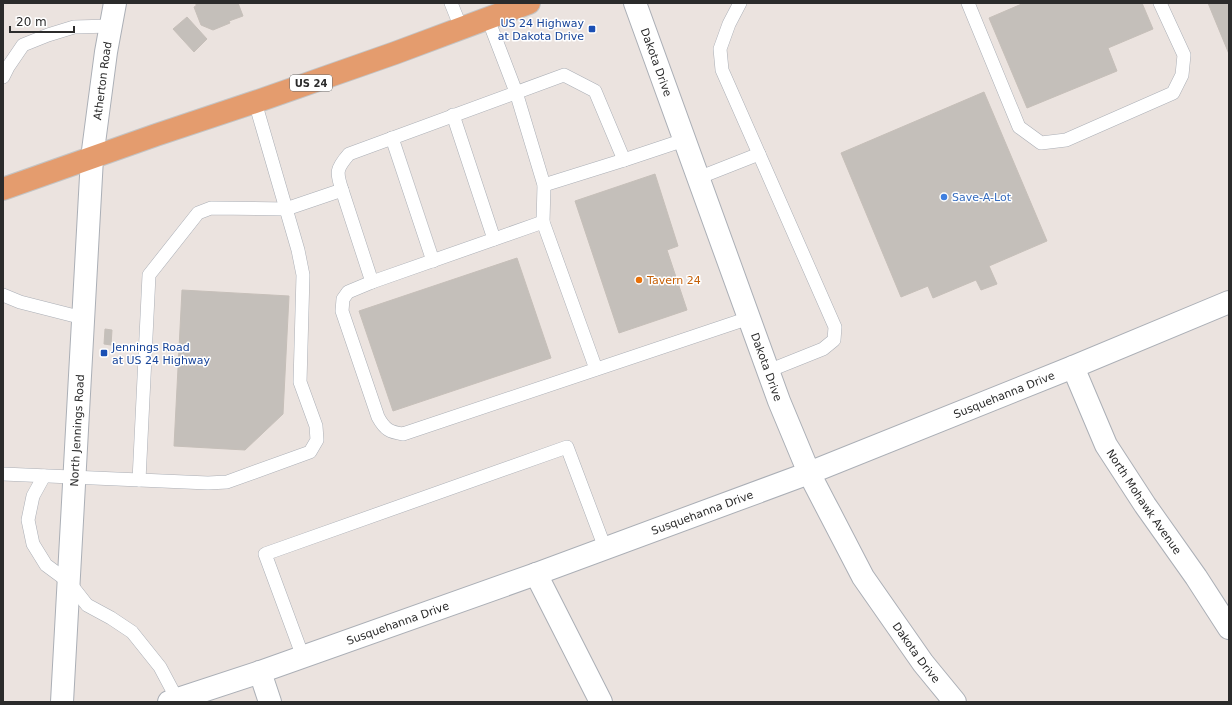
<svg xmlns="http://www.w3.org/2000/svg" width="1232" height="705" font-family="'DejaVu Sans',sans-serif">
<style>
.building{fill:#c4bfba;stroke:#c6bfb9}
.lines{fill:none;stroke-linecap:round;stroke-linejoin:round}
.service-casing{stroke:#abafb6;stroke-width:14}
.minor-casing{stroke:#abafb6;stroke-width:24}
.tertiary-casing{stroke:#abafb6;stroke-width:24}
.trunk-casing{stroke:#c4c4c4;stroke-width:24}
.service{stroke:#fff;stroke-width:13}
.minor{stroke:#fff;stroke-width:22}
.tertiary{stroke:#fff;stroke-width:22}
.trunk{stroke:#e49c6e;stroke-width:22}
.transit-dot{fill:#1a4fb4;stroke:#fff;stroke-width:1.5}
.shop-dot{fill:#3f7fe0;stroke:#fff;stroke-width:1.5}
.food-dot{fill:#e8710a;stroke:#fff;stroke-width:1.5}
.labels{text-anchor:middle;stroke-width:3;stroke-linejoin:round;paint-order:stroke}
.shield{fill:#fff;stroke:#6b6b6b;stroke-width:1}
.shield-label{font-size:10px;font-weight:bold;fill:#2b2b2b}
.transit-label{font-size:11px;fill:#164399;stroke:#fff;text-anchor:end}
.street-label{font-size:11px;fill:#2b2b2b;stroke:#fff}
.shop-label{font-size:11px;fill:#366cbe;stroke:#fff;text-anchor:start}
.food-label{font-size:11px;fill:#c56008;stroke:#fff;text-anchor:start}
</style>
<rect width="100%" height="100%" fill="#ebe3df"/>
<!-- building -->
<g class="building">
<path d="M196 3H238L243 16 229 21 230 23 213 30 201 25 194 7 196 6Z"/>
<path d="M1024 3H1142L1153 29 1108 48 1117 71 1027 108 989 18Z"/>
<path d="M1208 3H1229V54Z"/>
<path d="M187 17 207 39 194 52 173 29Z"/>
<path d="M984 92 1047 241 989 266 997 284 981 290 976 280 933 298 928 286 901 297 841 153Z"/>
<path d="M655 174 678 246 667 250 687 310 619 333 575 201Z"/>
<path d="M517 258 551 358 393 411 359 311Z"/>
<path d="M182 290 289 296 283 414 245 450 174 446Z"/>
<path d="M105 329 112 330 111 345 104 344Z"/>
</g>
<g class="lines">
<defs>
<g id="service">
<path d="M451 3 461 28"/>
<path d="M968 3 1019 127 1041 143 1066 140 1173 93 1182 75 1184 55 1160 3"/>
<path d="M488 19 516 92 544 185 543 222 596 369"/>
<path d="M3 77 8 67 23 45 48 35 74 27 111 26"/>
<path d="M453 115 494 239"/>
<path d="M392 138 433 261"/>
<path d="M759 154 835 327 834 340 823 349 768 371"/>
<path d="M698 178 759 154 722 70 720 49 729 24 740 3"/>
<path d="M544 185 624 160"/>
<path d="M342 190 372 282 348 292 343 299 342 311 378 417C385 430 390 432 403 434L749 318"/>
<path d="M372 282 543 222"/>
<path d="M3 295 20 302 83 318"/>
<path d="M3 474 208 483 227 482 310 452 317 440 316 426 300 382 303 275 298 250 255 102"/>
<path d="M44 476 33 496 28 520 33 544 46 565 69 582 87 605 111 618 132 632 160 667 177 699"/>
<path d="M139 480 149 275 198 213 211 208 286 209 342 190C336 172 336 169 349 154L564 75 595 91 624 160 684 140"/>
<path d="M303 657 265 554 567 447 605 548"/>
</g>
<g id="minor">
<path id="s1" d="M635 3 779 401 809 473 863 577 923 663 955 702"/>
<path id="s2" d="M92 158 106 52 115 3"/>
<path id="s3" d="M1073 367 1106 445 1145 505 1196 577 1229 628"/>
<path d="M536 574 601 702"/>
<path d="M260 672 270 702"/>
<path id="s4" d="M169 702 260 672 536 574 809 473 1073 367 1229 302"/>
</g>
<g id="tertiary">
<path id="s5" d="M62 702 92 158"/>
</g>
<path id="trunk" d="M3 189 156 135 255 102 395 53 529 3"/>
</defs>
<!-- service casing -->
<use href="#service" class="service-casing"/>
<!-- minor casing -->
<use href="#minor" class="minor-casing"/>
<!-- tertiary casing -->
<use href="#tertiary" class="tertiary-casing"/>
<!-- trunk casing -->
<use href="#trunk" class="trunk-casing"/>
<!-- service -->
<use href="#service" class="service"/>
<!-- minor -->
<use href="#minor" class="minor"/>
<!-- tertiary -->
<use href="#tertiary" class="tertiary"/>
<!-- trunk -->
<use href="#trunk" class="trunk"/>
</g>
<!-- markers -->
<g class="transit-dot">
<rect x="588" y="25" width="8" height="8" rx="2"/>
<rect x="100" y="349" width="8" height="8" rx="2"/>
</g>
<circle class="shop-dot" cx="944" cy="197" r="4"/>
<circle class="food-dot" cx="639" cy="280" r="4"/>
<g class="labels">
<!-- shield labels -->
<rect class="shield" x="290" y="75" width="42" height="16" rx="3"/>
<g class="shield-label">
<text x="311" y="87">US 24</text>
</g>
<!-- transit labels -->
<g class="transit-label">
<text x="584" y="27">US 24 Highway<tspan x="584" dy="13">at Dakota Drive</tspan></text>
<text x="112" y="351" text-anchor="start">Jennings Road<tspan x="112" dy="13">at US 24 Highway</tspan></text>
</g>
<!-- street labels -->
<g class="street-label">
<text dy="4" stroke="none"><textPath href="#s1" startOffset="63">Dakota Drive</textPath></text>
<text dy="4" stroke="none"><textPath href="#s2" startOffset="78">Atherton Road</textPath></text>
<text dy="4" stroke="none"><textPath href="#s1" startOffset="387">Dakota Drive</textPath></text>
<text dy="4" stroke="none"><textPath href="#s4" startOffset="890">Susquehanna Drive</textPath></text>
<text dy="4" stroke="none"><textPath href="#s5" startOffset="272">North Jennings Road</textPath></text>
<text dy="4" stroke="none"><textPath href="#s3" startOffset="153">North Mohawk Avenue</textPath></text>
<text dy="4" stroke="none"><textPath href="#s4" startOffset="566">Susquehanna Drive</textPath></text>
<text dy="4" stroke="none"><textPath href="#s4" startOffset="242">Susquehanna Drive</textPath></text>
<text dy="4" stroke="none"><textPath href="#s1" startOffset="711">Dakota Drive</textPath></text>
</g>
<!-- shop labels -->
<g class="shop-label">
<text x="952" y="201">Save-A-Lot</text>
</g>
<!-- food labels -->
<g class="food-label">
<text x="647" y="284">Tavern 24</text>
</g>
</g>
<!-- border -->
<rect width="1232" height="705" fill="none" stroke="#2b2b2b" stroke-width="8"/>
<!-- scale -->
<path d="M10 26v6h64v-6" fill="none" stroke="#2b2b2b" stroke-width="2"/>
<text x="16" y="26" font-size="12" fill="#2b2b2b" stroke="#ffffff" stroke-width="3" paint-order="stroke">20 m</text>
</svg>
